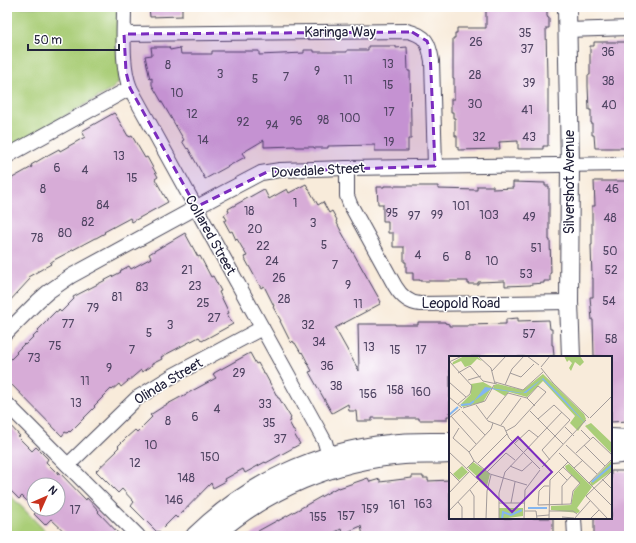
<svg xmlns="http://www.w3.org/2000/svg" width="636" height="543" font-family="Pangolin,sans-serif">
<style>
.green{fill:#aace78;stroke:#66785a}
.building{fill:#d7acd7}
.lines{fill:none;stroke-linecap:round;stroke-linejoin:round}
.minor-casing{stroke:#424053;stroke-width:16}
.tertiary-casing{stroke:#424053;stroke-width:20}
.minor{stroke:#fff;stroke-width:14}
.tertiary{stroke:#fff;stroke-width:18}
.marked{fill:#7b2cbf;fill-opacity:0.2;stroke:#7b2cbf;stroke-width:3;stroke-dasharray:8 5;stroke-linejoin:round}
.labels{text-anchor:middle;stroke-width:3;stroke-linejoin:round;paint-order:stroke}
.number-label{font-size:12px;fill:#4f4462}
.street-label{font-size:14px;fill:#22223b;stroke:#fff}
.inset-river{fill:none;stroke:#83b6f0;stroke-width:2}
.inset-road{fill:none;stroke:#a29b9a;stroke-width:1}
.view{fill:#7b2cbf;fill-opacity:0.15;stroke:#7b2cbf;stroke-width:2}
.inset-edge{fill:none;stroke:#22223b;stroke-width:2}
</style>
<rect width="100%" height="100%" fill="#fff"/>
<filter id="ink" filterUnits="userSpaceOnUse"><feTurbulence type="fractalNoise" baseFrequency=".025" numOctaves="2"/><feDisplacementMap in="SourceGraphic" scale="8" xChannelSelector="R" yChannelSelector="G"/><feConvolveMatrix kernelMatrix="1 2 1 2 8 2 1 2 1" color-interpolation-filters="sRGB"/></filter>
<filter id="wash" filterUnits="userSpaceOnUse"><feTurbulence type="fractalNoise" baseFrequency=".012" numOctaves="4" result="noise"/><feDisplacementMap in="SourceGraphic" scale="16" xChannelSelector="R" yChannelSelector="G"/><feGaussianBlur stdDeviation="0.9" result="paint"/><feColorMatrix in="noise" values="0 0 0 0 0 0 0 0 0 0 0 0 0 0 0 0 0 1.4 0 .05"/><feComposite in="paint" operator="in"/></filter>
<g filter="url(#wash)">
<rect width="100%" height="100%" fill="#f8ebda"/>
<!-- green -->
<g class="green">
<path d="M7 7H119L120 74 118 83 111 90 13 145 8 146H7Z"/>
<path d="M7 492 50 536H7Z"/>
</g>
<g id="blocks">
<!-- building -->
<g class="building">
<path d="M149 7H182V16L150 17Z"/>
<path d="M486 7H547V16L548 18H549V28H546L547 78H548V146H543V149H518V141L499 142 500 149 458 150V147H457V136H455V118H453V112H451V99H454V78H453V38H455V33H457V28H486Z"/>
<path d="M594 42H626V70H629V148H595L594 135H592V123H591V110H589L588 86V75H590V46H594Z"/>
<path d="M368 46H396V48L407 47 408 71H410L411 124V139H408V151H375V145L328 146V148H314V147H296L295 146 264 147V140L242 153 245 157 205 179 188 148 187 149 182 141 184 140 152 85V78L150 79 145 56 152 55 151 47H169L170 50 180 48 181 54H212V51H259V55L304 53V50H314V52H347V50H368Z"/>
<path d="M114 113 115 114 128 136H129L130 137 132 136 145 158 147 157 158 177 155 179 168 202 132 222 130 218 104 232 105 233 96 238H95L54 260 50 263 51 264 28 277 30 279 7 304V181L32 167 31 165 48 155 59 149 60 151 85 137 82 131Z"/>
<path d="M594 181H629V231H628L629 262V421L611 422V357L594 356 593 320H592L590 297H593V278H592L591 245H592V206H595Z"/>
<path d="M513 182 545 183V186H549V240H550L551 273H550V281H544V283L531 284V285L505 286V281L478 282V284H468V281H420V280H413V273H406V262H404V247H393V233H388V221H383V204H378L377 187H384V186H438V189L477 190V186H493V189L513 188Z"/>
<path d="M306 184 318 205 323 202 329 213 332 211 337 220 336 221 341 231 381 302 380 303V304L335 328 359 371 358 324H395V325H418V322H445V323L449 324V326H468V325L506 324V319L518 318V321L549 320 550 329H552V345H553L554 356H550V357H450V416H447V420H419V418H372V421H357L356 411H349L348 404 332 413 309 372 312 371 302 352 301 353 295 343H294L293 341 291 343 280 321H281L273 307 274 306 264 286 261 288 244 257 247 256 237 239 236 240 232 231 230 232 224 221 227 220 224 215 229 212 228 209 264 189 269 199 287 189 289 193Z"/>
<path d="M185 233 198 257 200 256 211 277 213 276 221 291 219 292 229 313 227 314 233 324 202 341 199 337 161 357 162 359 152 364V365L142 372 141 370 121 387 119 384 112 390 111 389 94 406 95 407 70 432 69 431 67 433 65 432 62 436 7 380V363L17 353 16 352 24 344 25 345 39 331 38 330 48 320V319L56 311V312L59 310 61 312 74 299 73 297 121 272 120 271 129 266 131 269 151 258 149 254Z"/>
<path d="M250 353 256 364 258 363 264 374H265L278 398H279L291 418 290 419 291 421 289 422 295 433 294 434 300 444 266 463 265 462 245 473 243 469 225 479 226 481 213 488 211 483 177 518 175 516 159 532 158 531 157 532 131 506 134 502 122 489 118 493 96 471 116 452 115 451 119 447 118 446 126 438 135 430 137 432 152 417 150 415 164 406 216 378 213 374H214V373Z"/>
<path d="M7 422 20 436 18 437 32 451 36 447 48 459 46 462 58 474V471L86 500 87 498 99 511 98 512 121 536H69L51 519 45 525 34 514 40 509H58V485H34V508L22 496 19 499 7 487Z"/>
<path d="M611 471H629V536H594V518H611Z"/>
<path d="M412 476H423V478H428V481L450 480V518H553V536H363L361 526 343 534 341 529 328 536H249L278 520V521L338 487 339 488 368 478 370 482 380 479V482L412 478Z"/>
</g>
</g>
</g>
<g filter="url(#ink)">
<use href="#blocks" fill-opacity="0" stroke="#424053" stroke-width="1"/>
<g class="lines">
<defs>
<g id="minor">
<path d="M124 7C124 31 121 66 130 88L319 431 325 442 329 456"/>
<path d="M567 30 629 28"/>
<path d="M124 34 407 31C426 35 429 43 432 61L435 166"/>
<path d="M7 156 130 88"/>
<path d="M347 168V196L350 204 395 286C401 296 408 303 420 304L569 302"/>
<path d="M7 332 38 301 48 292 71 276 221 194 261 173 280 170 347 168 629 164"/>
<path d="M7 404 138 536"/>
<path d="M68 465 137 398 174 375 262 328"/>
<path d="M574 518 575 536"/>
</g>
<g id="tertiary">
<path d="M567 7 570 165 569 302 571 357"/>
<path d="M611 438 629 439"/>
<path d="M611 455 629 453"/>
<path d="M195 536C248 484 316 452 389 444 409 441 430 442 450 442"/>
<path d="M213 536C266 489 334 460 404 455 419 454 435 455 450 454"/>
</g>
</defs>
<!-- minor casing -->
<use href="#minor" class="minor-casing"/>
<!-- tertiary casing -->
<use href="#tertiary" class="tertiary-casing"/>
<!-- minor -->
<use href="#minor" class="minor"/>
<!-- tertiary -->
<use href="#tertiary" class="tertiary"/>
</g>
</g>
<!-- marked area -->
<path class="marked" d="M412 32 427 41 430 50 435 166 267 172 196 207 130 88 126 72 124 34Z"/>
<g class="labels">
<!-- number labels -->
<g class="number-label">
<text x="525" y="37">35</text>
<text x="476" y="46">26</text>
<text x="527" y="53">37</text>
<text x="608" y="56">36</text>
<text x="388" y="68">13</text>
<text x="168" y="69">8</text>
<text x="317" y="75">9</text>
<text x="220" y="78">3</text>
<text x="475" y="79">28</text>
<text x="286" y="81">7</text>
<text x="255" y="83">5</text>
<text x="348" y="84">11</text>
<text x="608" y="85">38</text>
<text x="529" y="87">39</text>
<text x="388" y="89">15</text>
<text x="177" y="97">10</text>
<text x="475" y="108">30</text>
<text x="609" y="109">40</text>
<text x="527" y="114">41</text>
<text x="389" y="116">17</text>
<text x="192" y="118">12</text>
<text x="350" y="122">100</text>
<text x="323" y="124">98</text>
<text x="296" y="125">96</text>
<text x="243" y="126">92</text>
<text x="272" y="129">94</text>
<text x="479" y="141">32</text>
<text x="529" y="141">43</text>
<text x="203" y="144">14</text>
<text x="389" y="146">19</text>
<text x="119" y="160">13</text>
<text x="57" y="172">6</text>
<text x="85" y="174">4</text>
<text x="132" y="182">15</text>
<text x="43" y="193">8</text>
<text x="612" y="193">46</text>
<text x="295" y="207">1</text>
<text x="103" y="209">84</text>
<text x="461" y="210">101</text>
<text x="249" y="215">18</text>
<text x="392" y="217">95</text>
<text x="437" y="219">99</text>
<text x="489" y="219">103</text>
<text x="414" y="220">97</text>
<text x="529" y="221">49</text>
<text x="610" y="222">48</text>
<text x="88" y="226">82</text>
<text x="313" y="227">3</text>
<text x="255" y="233">20</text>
<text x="65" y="237">80</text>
<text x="37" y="242">78</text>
<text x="324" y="249">5</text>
<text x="263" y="250">22</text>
<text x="536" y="252">51</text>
<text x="610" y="255">50</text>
<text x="418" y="259">4</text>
<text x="468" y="260">8</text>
<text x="446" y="261">6</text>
<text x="272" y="265">24</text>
<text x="492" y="265">10</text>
<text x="335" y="269">7</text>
<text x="187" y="274">21</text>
<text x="611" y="274">52</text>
<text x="526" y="278">53</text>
<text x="279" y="282">26</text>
<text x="348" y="289">9</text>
<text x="195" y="290">23</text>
<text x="142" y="291">83</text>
<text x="117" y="301">81</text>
<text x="284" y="303">28</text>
<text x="609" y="305">54</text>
<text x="203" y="307">25</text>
<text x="358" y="308">11</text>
<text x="93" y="312">79</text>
<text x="214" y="322">27</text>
<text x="68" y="328">77</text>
<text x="170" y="329">3</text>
<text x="308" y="329">32</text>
<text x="149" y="337">5</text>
<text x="529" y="338">57</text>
<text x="611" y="343">58</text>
<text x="319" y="346">34</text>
<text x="55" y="350">75</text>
<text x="369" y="351">13</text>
<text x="132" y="354">7</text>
<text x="395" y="354">15</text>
<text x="421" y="354">17</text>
<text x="34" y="362">73</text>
<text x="327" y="370">36</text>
<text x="109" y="372">9</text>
<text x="239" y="377">29</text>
<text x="85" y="385">11</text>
<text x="336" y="390">38</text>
<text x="395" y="394">158</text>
<text x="421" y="396">160</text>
<text x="368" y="398">156</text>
<text x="76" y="407">13</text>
<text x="265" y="408">33</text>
<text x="217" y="413">4</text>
<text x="195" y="421">6</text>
<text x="168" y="425">8</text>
<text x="269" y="427">35</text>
<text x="280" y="443">37</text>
<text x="151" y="449">10</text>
<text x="210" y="461">150</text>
<text x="135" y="467">12</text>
<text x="186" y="482">148</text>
<text x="174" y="504">146</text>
<text x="423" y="508">163</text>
<text x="397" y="509">161</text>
<text x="370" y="513">159</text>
<text x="75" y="514">17</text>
<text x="346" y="520">157</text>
<text x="318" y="521">155</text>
</g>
<!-- street labels -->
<g class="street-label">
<text x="340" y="37">Karinga Way</text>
<text transform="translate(318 170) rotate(-3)" y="5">Dovedale Street</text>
<text transform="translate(569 182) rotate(-90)" y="5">Silvershot Avenue</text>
<text transform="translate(211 235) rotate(61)" y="5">Collared Street</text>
<text x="461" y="308">Leopold Road</text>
<text transform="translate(168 381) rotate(-31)" y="5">Olinda Street</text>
</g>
</g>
<!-- overview -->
<g transform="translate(449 356)">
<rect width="163" height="163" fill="#f8ebda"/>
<path d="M15 0H28L33 5 28 3 22 9 16 11 12 5 3 9 4 6ZM115 0H131L135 6 131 10 126 6 122 15 120 12 123 7 120 4 118 6ZM94 18 135 58 137 63 129 75 121 67 126 60 94 25 78 41 60 36 56 40 44 33 45 29 49 28 74 34ZM34 26 43 31 34 46 14 51 11 49 22 38V28ZM142 67 163 87V98L136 70ZM163 104V115L143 130 141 127ZM24 106 41 118 38 130 19 112ZM120 108 143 131 128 152 131 155 129 157 102 154V150L122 149 125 135 131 128 117 113 116 110ZM13 110 19 116 10 124 4 118ZM50 152H74V160L50 163Z" fill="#aace78"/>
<path d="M94 22 115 43 139 70 148 76 163 93 148 76 140 71 93 23 77 37H70L42 33 25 45 36 31 74 37Z" fill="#83b6f0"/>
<path class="inset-river" d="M12 49 21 48 25 45M0 59 9 51M143 126 163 109M79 152H98M53 163 54 156 62 159 73 154"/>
<path class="inset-road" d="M29 0 42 12 46 28M78 0 90 9M0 6 13 0M1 6 23 30 21 38 9 48M92 11 101 0M92 12 104 27M43 15 57 0M9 17 21 10 34 25 48 28M61 17 72 21 85 8M19 24 32 20M0 26 17 41M46 26 74 34 94 16M103 26 140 62M56 29 63 13 75 0M0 41 13 52M27 49 39 65 55 71 60 82 91 113M14 52 36 45 45 29M13 55 36 79M81 55 114 88M2 60 27 88M0 62 11 53M141 62 163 40M38 63 59 37 78 42 86 50M89 63 105 49 121 64 93 94 101 104M52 69 72 42M116 71 125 80M10 72 4 82 20 96M132 74 141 83M57 75 66 70 97 36 89 30 78 42M66 87 80 74 89 81M117 89 148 118M135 89 156 110M0 96 38 132M110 97 163 150M127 97 144 81 163 99M25 105 41 118 78 129M29 107 58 78M61 110 73 115 84 105M93 111 137 64M125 112 134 104M17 113 25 105 20 96 42 73 44 67M0 115 11 126M109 115 118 124M38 116 57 97 66 104M153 123 163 133M140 127 163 103M100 130H95L90 135 89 149 122 148 124 135 131 127 114 111M21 134 25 140V163M0 137 20 116M9 146 13 151V163M50 147H75M62 147 66 126M113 149V130L123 119M0 155 29 125M76 155H87L88 163M100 155H124L128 158M88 160 100 159M113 161 125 162M37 163 38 135 42 119M50 163V137L56 116 113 56M75 163 76 134 91 114M100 163 101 124 119 106M125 163 141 145M141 163 150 154M159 163 137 140 163 115"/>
<path class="view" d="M69 81 103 116 63 156 28 121Z"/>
<rect width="163" height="163" class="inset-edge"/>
</g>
<!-- margin -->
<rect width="636" height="543" fill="none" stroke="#fff" stroke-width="24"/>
<!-- north arrow -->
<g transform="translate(46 497) rotate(45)"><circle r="19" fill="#ffffff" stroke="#a7a7b1"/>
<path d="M0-3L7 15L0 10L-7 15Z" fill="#c8321e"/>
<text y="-6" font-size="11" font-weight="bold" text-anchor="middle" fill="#22223b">N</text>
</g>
<!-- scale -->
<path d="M28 44v6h91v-6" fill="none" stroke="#22223b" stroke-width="2"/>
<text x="34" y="44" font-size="12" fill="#22223b" stroke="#ffffff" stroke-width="3" paint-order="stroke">50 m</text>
</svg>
